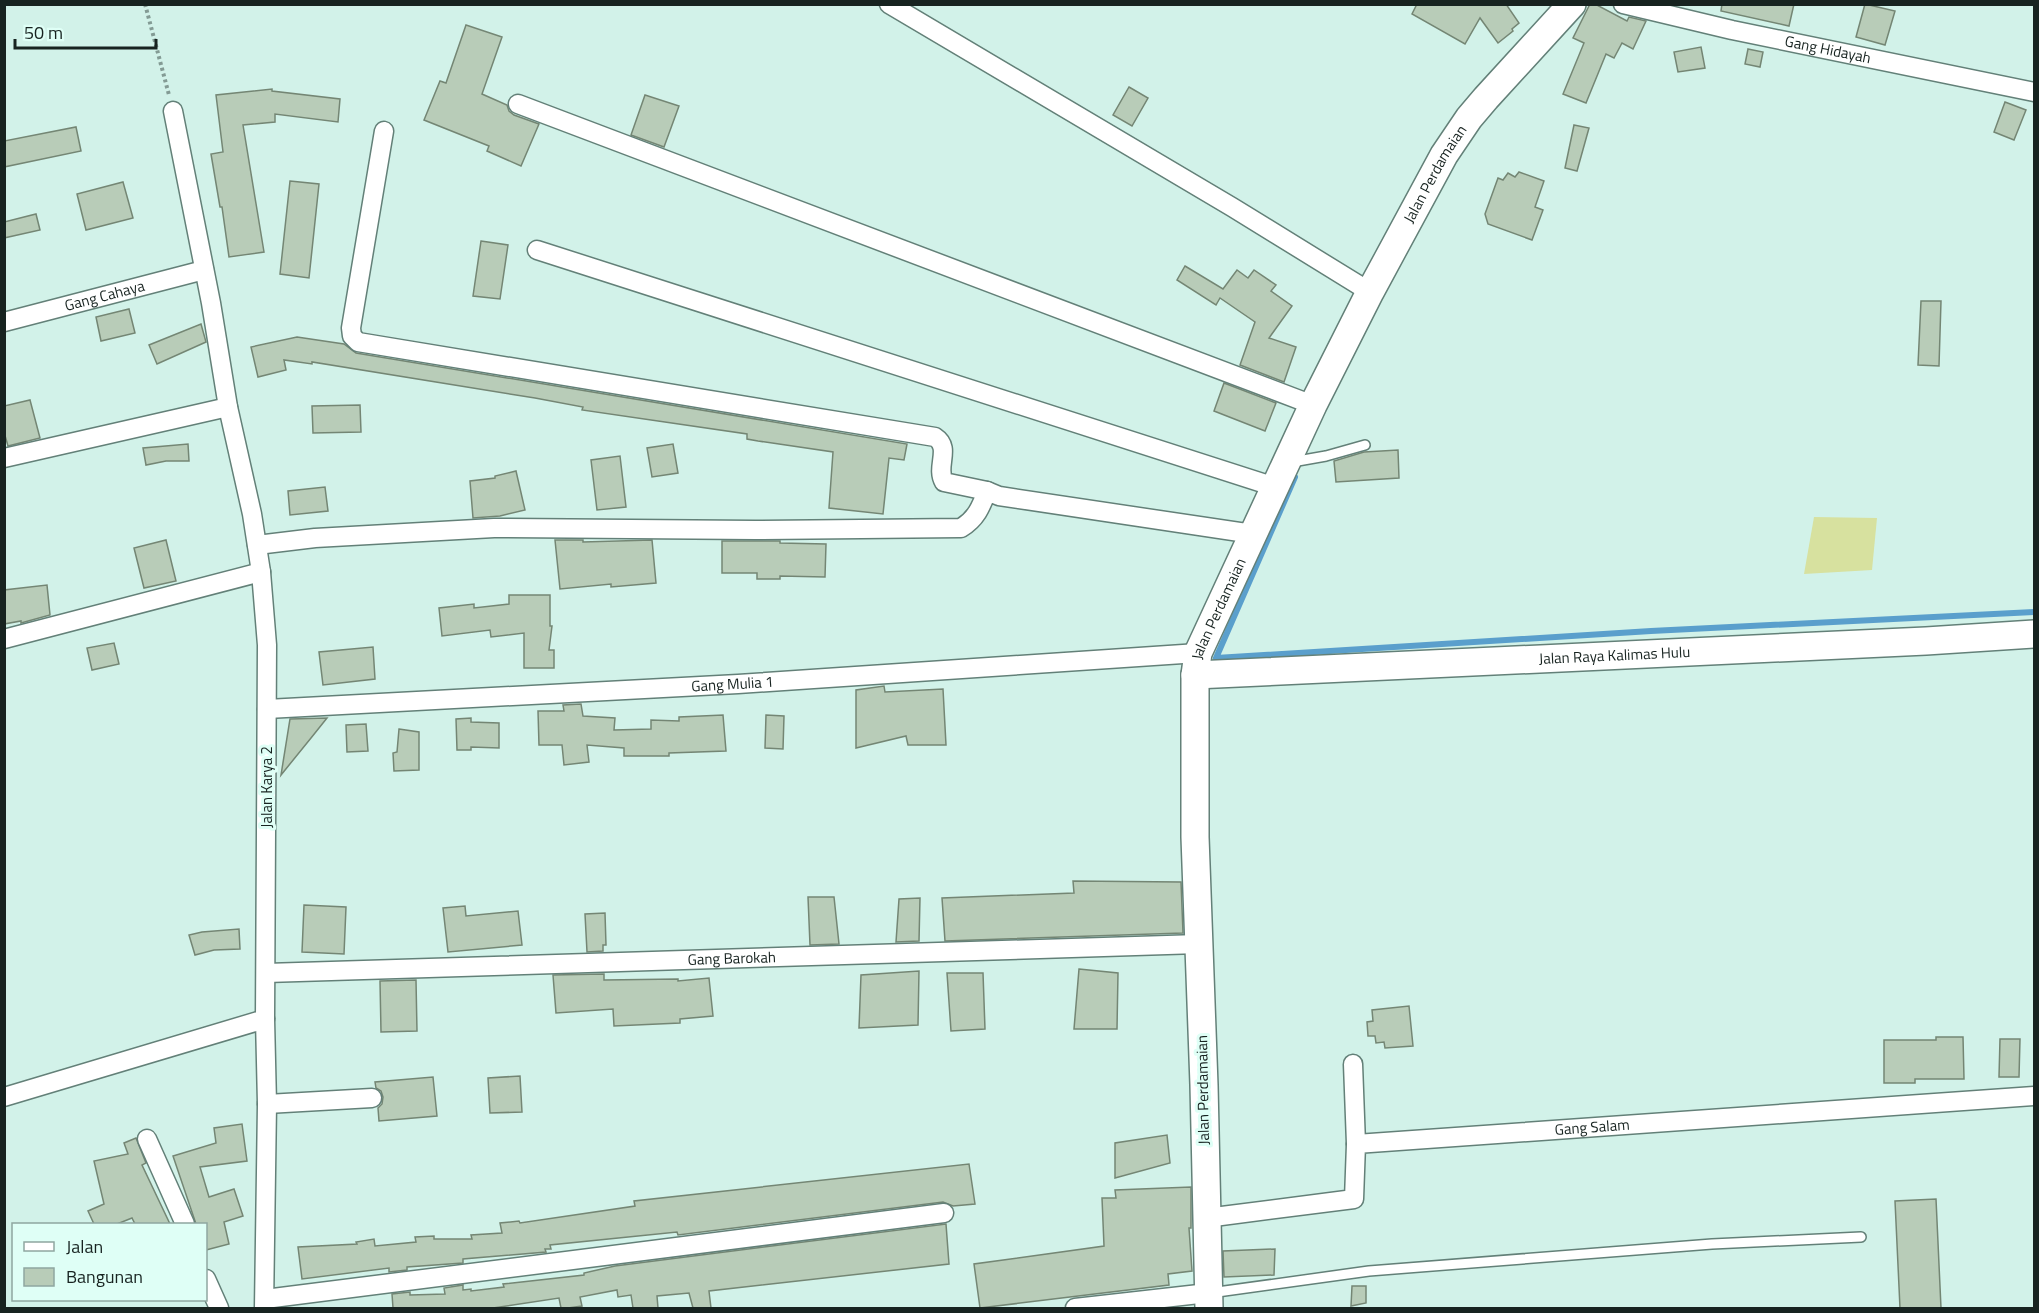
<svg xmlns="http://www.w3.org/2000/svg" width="2039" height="1313" font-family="'Titillium Web',sans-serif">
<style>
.green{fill:#d7e19f}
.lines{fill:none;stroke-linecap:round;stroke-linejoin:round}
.stream{stroke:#5a9fcc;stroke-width:6}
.building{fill:#b8ccb8;stroke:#748674;stroke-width:1.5}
.lane-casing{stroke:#638078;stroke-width:12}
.street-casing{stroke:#638078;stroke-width:21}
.secondary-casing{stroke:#638078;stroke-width:30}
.path{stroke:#839b94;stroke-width:4;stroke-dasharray:3 3;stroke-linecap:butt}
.lane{stroke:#fff;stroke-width:9}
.street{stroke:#fff;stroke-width:18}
.secondary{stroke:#fff;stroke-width:27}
.labels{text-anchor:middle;stroke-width:6;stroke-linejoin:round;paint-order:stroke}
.street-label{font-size:15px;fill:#172320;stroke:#dffff6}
</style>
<rect width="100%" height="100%" fill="#d2f2e9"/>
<!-- green -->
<path class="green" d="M1814 517 1877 518 1872 570 1804 574Z"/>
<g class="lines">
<!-- stream -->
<path class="stream" d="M1295 477 1216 658 1651 631 2034 612"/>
</g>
<!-- building -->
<g class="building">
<path d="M1417 4H1506L1519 23 1512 29 1513 31 1498 43 1480 18 1465 44 1412 14Z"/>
<path d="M1590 4H1595L1627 21 1629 17 1646 21 1633 49 1622 43 1614 58 1606 54 1586 103 1563 94 1584 43 1573 38Z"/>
<path d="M1722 4H1794L1789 26 1721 11Z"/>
<path d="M1865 4 1895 11 1885 45 1856 37Z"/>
<path d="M466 25 502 37 482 94 507 105 509 111 514 115 539 124 521 166 487 151 489 146 424 120 440 81 446 83Z"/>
<path d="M1701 47 1705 68 1678 72 1674 52Z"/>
<path d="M1748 49 1763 52 1760 67 1745 64Z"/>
<path d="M1129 87 1148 98 1132 126 1113 115Z"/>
<path d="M272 89V91L340 99 338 122 275 114V122L243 125 264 252 229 257 222 207H220L211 154 223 152 216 95Z"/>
<path d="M645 95 679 106 664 147 631 135Z"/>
<path d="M2005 102 2026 110 2014 140 1994 132Z"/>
<path d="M1574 125 1589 128 1577 171 1565 168Z"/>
<path d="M76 127 81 151 4 167V141Z"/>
<path d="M1519 172 1544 181 1535 207 1543 210 1532 240 1488 224 1485 214 1498 178 1503 180 1508 173 1515 177Z"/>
<path d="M290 181 319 184 309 278 280 274Z"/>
<path d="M123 182 133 218 86 230 77 194Z"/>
<path d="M36 214 40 230 4 238V222Z"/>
<path d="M481 241 508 245 500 299 473 296Z"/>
<path d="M1185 266 1223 289 1237 270 1248 278 1254 270 1276 285 1271 291 1292 306 1269 338 1296 347 1284 382 1240 365 1255 322 1220 298 1216 305 1177 280Z"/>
<path d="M1921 301H1941L1939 366 1918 365Z"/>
<path d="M129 309 135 333 101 341 96 317Z"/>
<path d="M201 324 206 342 157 364 149 345Z"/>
<path d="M297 337 344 344 356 353 907 444 904 460 889 458 883 514 829 508 833 452 758 441 747 439V434L582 410 583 407 535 398 312 362V364L284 360 286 370 258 377 251 347Z"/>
<path d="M1224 383 1276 403 1265 431 1214 411Z"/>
<path d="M30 400 40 438 8 446 4 432V406Z"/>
<path d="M360 405 361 432 313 433 312 406Z"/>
<path d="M188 444 189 461H166L146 465 143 448Z"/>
<path d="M673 444 678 473 652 477 647 448Z"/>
<path d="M1398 450 1399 478 1336 482 1334 461 1364 452Z"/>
<path d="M620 456 626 507 597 510 591 460Z"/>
<path d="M516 471 525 510 500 516 473 518 470 481 495 478V476Z"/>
<path d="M325 487 328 511 290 515 288 491Z"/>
<path d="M166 540 176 581 144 588 134 548Z"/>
<path d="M555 540H583V542L652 540 656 583 611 587V584L560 589Z"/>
<path d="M722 541H780V543L826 544 825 577 780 576V579H757V573H722Z"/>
<path d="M47 585 50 615 21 623V621L4 624V590Z"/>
<path d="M509 595H550V626H552L549 650H554V668H524V633L491 637 490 630 442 636 439 608 474 604V608L509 604Z"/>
<path d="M114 643 119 664 92 670 87 648Z"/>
<path d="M373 647 375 679 323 685 319 652Z"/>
<path d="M884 686 885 692 943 689 946 745H908L906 736 856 748V690Z"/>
<path d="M581 704 583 716 615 718 614 730 651 729V720L679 721V717L723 715 726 751 669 753V756H624V748L587 745 589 762 564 765 562 745H539L538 711H564L563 705Z"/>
<path d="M766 715 784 716 783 749 765 748Z"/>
<path d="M327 718 311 738 281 775 290 719Z"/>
<path d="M471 718V722L499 723V748L471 747V750H457L456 719Z"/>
<path d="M366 724 368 751 347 752 346 725Z"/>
<path d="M399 729 419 732V770L394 771 393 753 397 752Z"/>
<path d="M1073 881 1181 882 1183 933 945 941 942 898 1074 893Z"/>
<path d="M808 897H834L839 944 810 945Z"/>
<path d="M920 898 919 941 896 942 899 899Z"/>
<path d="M304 905 346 907 344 954 302 952Z"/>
<path d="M465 906 466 916 518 911 522 945 448 952 443 908Z"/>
<path d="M605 913 606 945H603V951L587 952 585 914Z"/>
<path d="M239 929 240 949 214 950 195 955 189 935 202 932Z"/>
<path d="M1079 969 1118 973 1117 1029H1074Z"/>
<path d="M919 971 918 1025 859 1028 861 975Z"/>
<path d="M947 973H983L985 1029 951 1031Z"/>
<path d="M604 974V980L678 979V981L709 978 713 1016 680 1019V1023L614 1026 613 1009 556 1013 553 975Z"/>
<path d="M416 980 417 1031 381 1032 380 981Z"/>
<path d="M1409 1006 1413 1046 1385 1048 1384 1042 1376 1043 1375 1036H1368L1367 1022 1373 1021 1372 1010Z"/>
<path d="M1936 1037H1963L1964 1079H1915V1083H1884V1040H1936Z"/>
<path d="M2000 1039H2020L2019 1077H1999Z"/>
<path d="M520 1076 522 1112 490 1113 488 1078Z"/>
<path d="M433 1077 437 1116 379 1121 378 1108 382 1104 383 1097 381 1091 376 1088 375 1082Z"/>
<path d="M242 1124 247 1161 200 1167 209 1197 234 1189 243 1216 224 1222 229 1244 206 1250V1224H196L173 1156 216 1143 214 1128Z"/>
<path d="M1167 1135 1170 1163 1115 1178V1143Z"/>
<path d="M136 1138 146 1163 142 1165 170 1224H135L132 1218 117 1224H94L88 1211 104 1204 94 1161 128 1154 124 1143Z"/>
<path d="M969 1164 975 1204 953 1206 943 1202 678 1235 677 1232 550 1245 551 1249H545L546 1252 463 1259V1263L407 1267V1270L389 1272V1268L302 1279 298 1247 357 1244 356 1242 374 1239 375 1246 416 1242 415 1237 434 1236V1239H472L471 1235 502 1233 500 1223 519 1221 520 1223 635 1206 634 1201Z"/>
<path d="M1191 1187V1228H1189L1192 1271 1168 1274 1169 1285 980 1308 974 1264 1104 1246 1102 1198H1116L1115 1190Z"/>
<path d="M1936 1199 1941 1308H1900L1895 1201Z"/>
<path d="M946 1224 949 1264 709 1291 711 1308H693L689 1293 657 1296 658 1308H633L631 1295 618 1297 617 1290 580 1297 582 1306 568 1308H561L559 1298 493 1308H393L392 1294 410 1292V1295L445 1294 444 1288 463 1285V1290L471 1289V1291L504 1287 503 1284 584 1275V1273L615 1266Z"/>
<path d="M1275 1249 1274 1275 1224 1277 1223 1251Z"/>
<path d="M1352 1286H1366V1303L1351 1306Z"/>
</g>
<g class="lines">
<defs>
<g id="lane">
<path d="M1292 462 1326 456 1365 445"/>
<path d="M1210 1293 1369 1271 1712 1244 1861 1237"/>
</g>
<g id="street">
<path d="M889 4 1232 207 1370 292"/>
<path id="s1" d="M1623 4 1732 30 2034 92"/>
<path d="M518 104 1313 405"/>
<path d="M173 111 211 303 228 407 252 514 261 572 267 645 265 1019 267 1104 264 1308"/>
<path d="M384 131 351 328 352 336 358 342 935 437C952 448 935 467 944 482L987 491"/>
<path d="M537 250 1275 487"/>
<path id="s2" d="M4 322 204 270"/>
<path d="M4 458 228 407"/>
<path d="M257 545 315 538 494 528 755 530 961 528C976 519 981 507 987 491L999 496 1253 534"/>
<path d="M4 639 261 572"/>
<path id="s3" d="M267 709 738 684 1198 653"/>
<path id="s4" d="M266 973 1199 944"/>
<path d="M1353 1064 1356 1144"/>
<path d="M4 1097 265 1019"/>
<path d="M267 1104 372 1098"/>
<path d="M147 1139 185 1224"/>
<path id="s5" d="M1206 1218 1354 1199 1356 1144 2034 1096"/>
<path d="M206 1279 219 1308"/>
<path d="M265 1299 944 1213"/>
<path d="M1075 1308 1208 1293"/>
</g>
<g id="secondary">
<path id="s6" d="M1195 675 1926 641 2034 634"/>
<path id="s7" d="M1209 1308 1204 1085 1195 837V675L1198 653 1313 405 1370 292 1444 155 1469 118 1486 98 1572 4"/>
</g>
</defs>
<!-- lane casing -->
<use href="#lane" class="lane-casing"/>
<!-- street casing -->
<use href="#street" class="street-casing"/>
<!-- secondary casing -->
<use href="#secondary" class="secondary-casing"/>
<!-- path -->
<path class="path" d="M145 4 169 95"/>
<!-- lane -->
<use href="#lane" class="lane"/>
<!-- street -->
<use href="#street" class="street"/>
<!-- secondary -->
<use href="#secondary" class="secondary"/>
</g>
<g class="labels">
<!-- street labels -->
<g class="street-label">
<text dy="5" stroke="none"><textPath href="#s1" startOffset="210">Gang Hidayah</textPath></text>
<text dy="5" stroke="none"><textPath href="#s7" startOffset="1190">Jalan Perdamaian</textPath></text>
<text dy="5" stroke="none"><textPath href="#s2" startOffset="104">Gang Cahaya</textPath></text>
<text dy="5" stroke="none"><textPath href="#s7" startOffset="704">Jalan Perdamaian</textPath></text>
<text dy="5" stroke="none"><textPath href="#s6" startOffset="420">Jalan Raya Kalimas Hulu</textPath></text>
<text dy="5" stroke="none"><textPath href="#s3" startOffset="466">Gang Mulia 1</textPath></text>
<text transform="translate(267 787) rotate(-90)" y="5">Jalan Karya 2</text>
<text dy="5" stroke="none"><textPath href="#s4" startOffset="466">Gang Barokah</textPath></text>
<text transform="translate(1203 1090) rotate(-91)" y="5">Jalan Perdamaian</text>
<text dy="5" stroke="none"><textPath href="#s5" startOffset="441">Gang Salam</textPath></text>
</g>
</g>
<!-- border -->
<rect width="2039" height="1313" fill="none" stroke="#172320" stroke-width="12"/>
<!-- legend -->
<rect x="12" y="1223" width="195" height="78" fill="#dffff6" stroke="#8fa7a0" stroke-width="1.5"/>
<rect x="24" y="1242" width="30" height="9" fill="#ffffff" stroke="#8fa7a0" stroke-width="1.5"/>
<text x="66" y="1253" font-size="18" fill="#172320">Jalan</text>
<rect x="24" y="1268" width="30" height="18" fill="#b8ccb8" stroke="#8fa7a0" stroke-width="1.5"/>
<text x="66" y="1283" font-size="18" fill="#172320">Bangunan</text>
<!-- scale -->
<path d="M15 39v9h141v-9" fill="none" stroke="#172320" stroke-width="3"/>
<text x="24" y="39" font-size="18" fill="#172320" stroke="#dffff6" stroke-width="4.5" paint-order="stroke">50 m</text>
</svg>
